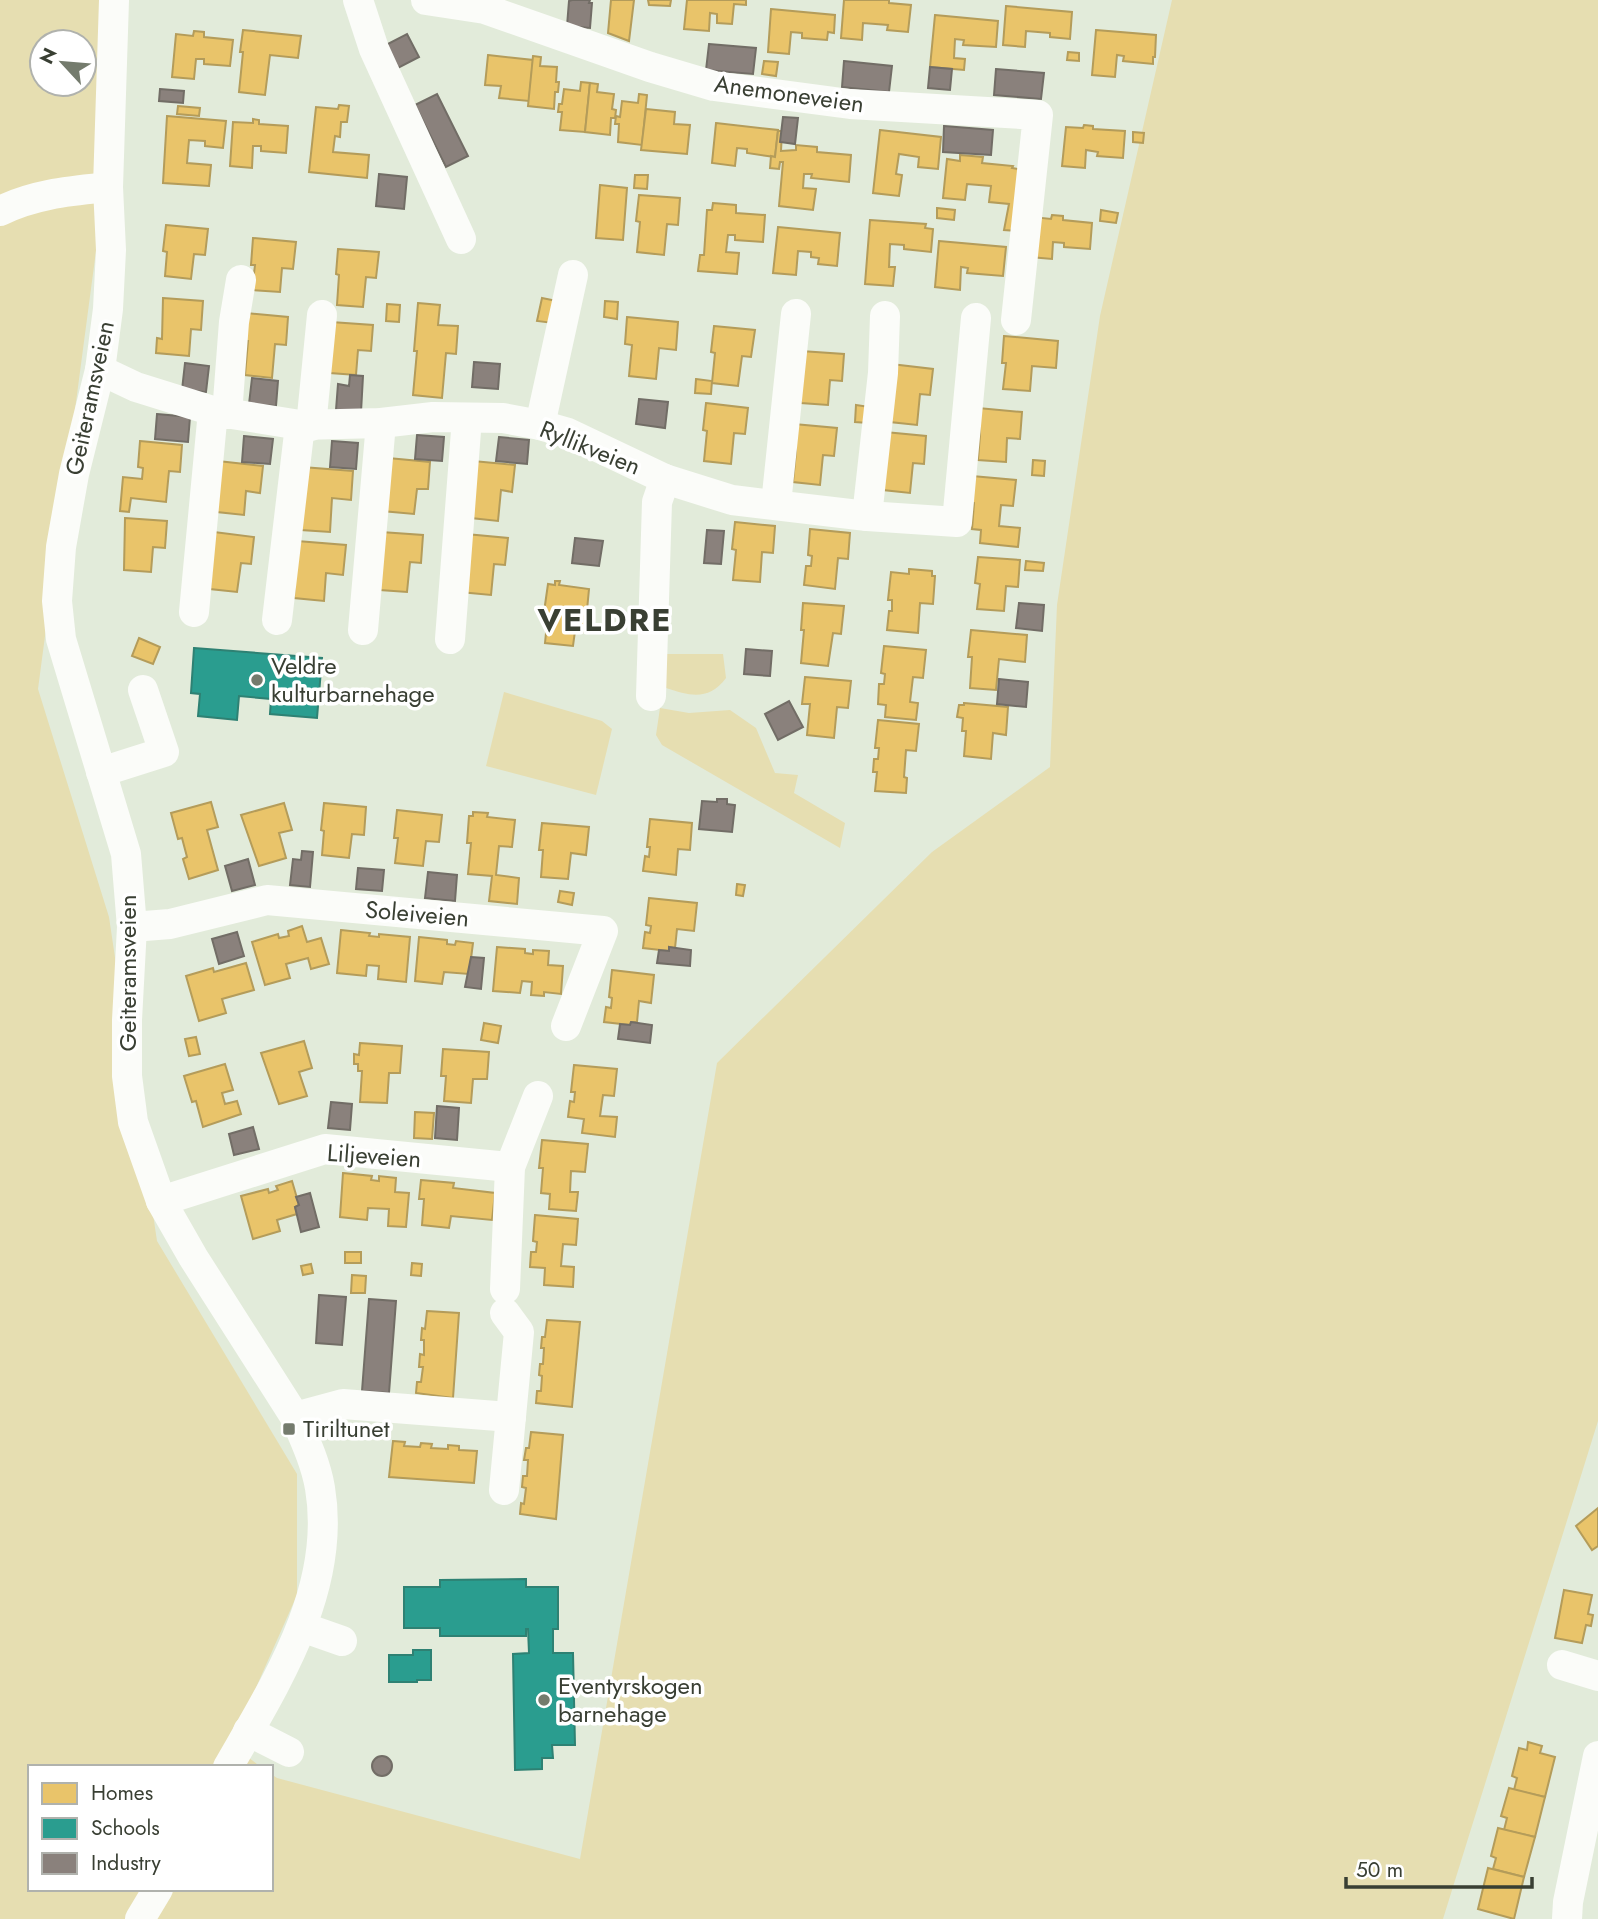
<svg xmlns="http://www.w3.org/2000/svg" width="1598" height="1919" font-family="Jost,sans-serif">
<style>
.green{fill:#e6deb1;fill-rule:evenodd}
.homes{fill:#e9c46a;stroke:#b49c5a;stroke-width:2}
.schools{fill:#2a9d8f;stroke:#2e8173;stroke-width:2}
.industry{fill:#8a817c;stroke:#726d66;stroke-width:2}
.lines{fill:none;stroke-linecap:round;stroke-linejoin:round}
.minor{stroke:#fbfcf9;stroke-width:30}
.poi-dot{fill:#747b6d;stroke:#fff;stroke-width:2.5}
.labels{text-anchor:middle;stroke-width:7;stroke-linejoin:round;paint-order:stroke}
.street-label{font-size:24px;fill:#393f33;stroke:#fff}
.poi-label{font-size:24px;fill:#393f33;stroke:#fff;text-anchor:start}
.district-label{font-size:32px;font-weight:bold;letter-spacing:2px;fill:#393f33;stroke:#fff}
</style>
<rect width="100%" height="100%" fill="#e2ebda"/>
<!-- green -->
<g class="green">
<path d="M0 0H103L105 183 38 689 109 917 157 1241 297 1474V1595L231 1744 261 1767H30V1889H271V1774L277 1778 580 1859 717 1063 932 852 1050 767 1057 605 1100 316 1172 0H1598V1421L1443 1919H0ZM42 42H84V84H42Z"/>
<path d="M660 654H723L726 678C709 701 690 696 666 688L660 676Z"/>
<path d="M504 692 602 721 612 729 596 795 486 766Z"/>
<path d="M660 708 689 713 730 710 756 728 775 773 798 775 794 793 845 823 840 848 662 745 656 735Z"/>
</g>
<!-- homes -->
<g class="homes">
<path d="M611 0H634L629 41 608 33Z"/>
<path d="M648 0H671L670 6 649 5Z"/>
<path d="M687 0H746V5L734 4 732 24 717 23V14L710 13 709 31 684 29Z"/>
<path d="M844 0H889V3L911 5 908 32 887 30 888 25 863 23 862 40 841 38Z"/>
<path d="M1006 6 1072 12 1070 39 1050 37V33L1026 31 1025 47 1003 45Z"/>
<path d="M771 9 835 15 834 33 828 32 827 40 802 38V33L791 32 789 54 768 52Z"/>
<path d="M935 15 998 21 996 47 963 45 964 40 955 39 954 58 965 59 964 70 930 67Z"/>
<path d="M243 30 301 36 298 58 270 55 265 95 239 92 243 52H240Z"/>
<path d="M1096 30 1156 35 1155 57H1153V64L1123 61 1124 56 1117 55 1115 77 1092 75Z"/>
<path d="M194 31 204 32V37L233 40 230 66 204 64V59H196L194 79 172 77 176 34 193 36Z"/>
<path d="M1068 52 1079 53V61L1067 60Z"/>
<path d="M488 55 533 60 529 101 499 98 501 86 485 85Z"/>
<path d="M533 56 541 57 540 66 557 67 556 82H559L558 92H555L554 109 528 106Z"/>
<path d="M764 61 778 62 776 76 762 74Z"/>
<path d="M581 82 590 83 585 132 560 130 562 112H558L559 104H562L564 89 580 91Z"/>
<path d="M590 83 598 84 597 92 614 94 612 109 616 110 615 118H611L610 135 585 132Z"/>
<path d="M639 94 647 95 642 145 618 142 619 124H615L616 116 620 117 622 101 638 103Z"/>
<path d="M339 105 349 106 347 122H341L340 137 335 136 333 152 369 155 367 178 309 172 316 107 338 109Z"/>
<path d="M178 106 200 108 199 116 177 114Z"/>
<path d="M646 109 675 112 674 124 690 125 687 154 641 150Z"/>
<path d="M167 116 226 121 223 148 205 146V141L189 140 187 163 211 165 209 186 163 183Z"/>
<path d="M253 119 259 120V124L288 126 286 153 261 151V146H253L252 168 230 166 233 122 253 123Z"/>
<path d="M716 123 778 130 775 157 747 153V149L737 148 735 166 712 163Z"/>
<path d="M1084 125 1093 126V129L1125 131 1123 158 1097 156 1098 152 1086 150 1085 168 1062 166 1066 127 1083 128Z"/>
<path d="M880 130 941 137 938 169 918 167 919 157 899 154 896 174 902 175 899 196 873 193Z"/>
<path d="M778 131H782L781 151 796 150V145L817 147V152L851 155 849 182 811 178 812 174H804L803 188 816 189 813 210 779 206 783 162H780L779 169 770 168 771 156 775 157Z"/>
<path d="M1133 132 1144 133 1143 143 1133 142Z"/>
<path d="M960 155 983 157 982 163 1013 166 1012 168 1023 170 1017 231 1004 230 1009 204 989 202 991 186 967 184 965 200 943 198 947 159 960 161Z"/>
<path d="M635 175H648L647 189 634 188Z"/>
<path d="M600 185 627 188 623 240 596 238Z"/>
<path d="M639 195 680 198 678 225 667 224 664 255 637 252 640 222 636 221Z"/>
<path d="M713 203 736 205V213L765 215 763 242 735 240V235H728L726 252 739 253 737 274 698 271 700 255H704L707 210H712Z"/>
<path d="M937 208 955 210 954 220 937 218Z"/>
<path d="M1101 210 1118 213 1116 223 1100 221Z"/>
<path d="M1052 215 1063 216V220L1092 223 1090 249 1064 247V243L1053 242 1052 259 1030 257 1033 217 1051 219Z"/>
<path d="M870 220 926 224 925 228 933 229 931 252 904 249V245L890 244 889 267H895L893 286 865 284Z"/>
<path d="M166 225 208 229 205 255 194 254 191 279 165 276 167 252 163 251Z"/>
<path d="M778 227 840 233 837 266 818 264 819 258 811 257V252L798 251 796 275 773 273Z"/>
<path d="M253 238 296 242 293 269 282 268 280 292 252 290 255 265H251Z"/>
<path d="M939 241 1006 247 1003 276 967 273 968 268 961 267 960 290 935 287Z"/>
<path d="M338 249 379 252 376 278 366 277 363 307 337 305 339 275 336 274Z"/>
<path d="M163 298 203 301 201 330 191 329 189 356 156 353 157 338 162 339Z"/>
<path d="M542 298 557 301 553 323 537 321Z"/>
<path d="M605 301 618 302 617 319 604 317Z"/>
<path d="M418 303 440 305 438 325 458 326 456 354 446 353 442 398 413 395 417 351H414Z"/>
<path d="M387 304 400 305 399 322 386 321Z"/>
<path d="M246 313 288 317 286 345 275 344 272 378 245 375 248 341H244Z"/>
<path d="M627 317 678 322 676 350 659 348 656 379 629 376 632 345 625 344Z"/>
<path d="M331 322 373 325 371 351 358 350 356 375 330 373Z"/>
<path d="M714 326 755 330 751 357 742 356 738 386 712 383 715 353 711 352Z"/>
<path d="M1004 336 1058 341 1056 368 1032 366 1030 391 1003 389 1006 363H1002Z"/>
<path d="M801 351 844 354 842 381 830 380 828 405 801 403Z"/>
<path d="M891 364 933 369 930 395 920 394 917 425 890 422Z"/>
<path d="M696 379 712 381 711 394 695 393Z"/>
<path d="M706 403 748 408 745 434 734 433 731 464 704 461 707 431 703 430Z"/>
<path d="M856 405 870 407 868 423 855 422Z"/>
<path d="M978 408 1022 412 1020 439 1007 438 1006 462 978 460 980 435Z"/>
<path d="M794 424 837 428 834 456 823 455 820 485 793 482 796 452Z"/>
<path d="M885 432 926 436 924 464 913 463 910 493 883 490Z"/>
<path d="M140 441 182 445 180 472 169 471 166 502 131 498 129 512 120 511 123 477 142 479 143 468 138 467Z"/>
<path d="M388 458 430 462 428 489H417L414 514 382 511Z"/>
<path d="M1033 460 1045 461 1044 476 1032 475Z"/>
<path d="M218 461 263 466 260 493 246 491 244 515 217 512Z"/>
<path d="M473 461 515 465 512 492 501 490 498 521 471 518Z"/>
<path d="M302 467 353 471 351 500 332 498 330 532 301 530Z"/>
<path d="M972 476 1016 480 1013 506 1001 505 999 526 1020 528 1018 547 980 543 981 530 972 529 974 503 969 502Z"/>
<path d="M125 518 167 521 165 548 153 547 151 572 124 570Z"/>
<path d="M735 522 775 526 773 553 762 552 760 582 733 580 736 550 732 549Z"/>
<path d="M810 529 850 533 848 559 838 558 835 589 804 585 806 566H811L812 556 808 555Z"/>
<path d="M214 532 254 537 251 564 241 563 237 592 210 589Z"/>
<path d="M381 532 423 535 421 563 410 562 407 592 380 590Z"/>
<path d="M466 534 508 538 505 565 494 564 491 595 460 592Z"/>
<path d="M297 541 346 545 343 575 326 573 324 601 294 598Z"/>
<path d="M978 557 1020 560 1018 587 1006 586 1004 611 977 609 980 584 975 583Z"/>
<path d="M1026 561 1044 563 1043 571 1025 570Z"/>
<path d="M909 569 932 571V576H935L933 604 920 603 918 633 887 630 889 611H892V600H888L891 572 909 574Z"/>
<path d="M555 581H560L559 585 589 589 587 610 593 611 590 633 575 631 573 646 545 643 548 613 544 612 548 584 555 585Z"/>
<path d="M803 603 844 606 841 634 833 633 828 666 801 663 804 630H801Z"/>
<path d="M971 630 1027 635 1025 662 999 659 996 690 970 688 972 657H968Z"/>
<path d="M139 638 160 647 153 664 132 656Z"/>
<path d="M884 646 926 650 923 678 913 677 910 702 918 703 916 720 885 717 886 705 878 704 879 684H884L885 674 881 673Z"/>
<path d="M805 677 851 681 848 708 837 707 834 738 807 735 810 704H802Z"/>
<path d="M964 703 1008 707 1006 735 993 733 991 759 964 756 966 731H962L963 718 957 717 959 705H964Z"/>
<path d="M878 720 919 724 916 751 906 750 904 777 907 778 906 793 875 791 877 772H873L874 759H878L879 748H875Z"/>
<path d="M211 802 218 827 207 830 218 870 189 879 183 859 187 857 182 838 178 839 171 813Z"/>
<path d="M284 803 292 830 279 833 286 858 259 866 241 815Z"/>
<path d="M324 803 366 807 364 835 352 834 349 858 322 855 324 831 321 830Z"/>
<path d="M397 810 442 815 439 842 426 841 423 866 395 863 398 838H394Z"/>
<path d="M473 812 488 813 487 817 515 820 512 847 499 846 496 875 519 878 517 904 489 901 492 876 468 874 471 843H467L469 816H473Z"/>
<path d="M650 819 692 823 690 850 678 849 676 875 643 871 645 856 649 857 650 847H647Z"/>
<path d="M542 823 589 827 586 855 571 853 568 879 541 877 543 850H539Z"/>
<path d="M737 884 745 885 743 896 736 895Z"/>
<path d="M560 891 574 893 572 905 558 902Z"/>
<path d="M649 898 697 903 694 931 677 929 675 948 669 947V951L643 948 645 932 650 933 651 926 646 925Z"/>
<path d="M302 926 307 942 321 938 329 964 311 969 308 958 286 964 290 978 265 985 252 942 278 934 279 938 289 936 288 931Z"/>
<path d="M341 930 370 933 369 936 379 937V934L410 937 406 982 378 979 379 966 367 965 366 976 337 973Z"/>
<path d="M419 937 447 940V944L455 945 456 941 473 943 469 974 444 972 442 984 415 981Z"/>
<path d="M497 947 525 949V953L533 954V950L549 951 548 965 563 966 561 994 544 992V996L531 995 532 982 522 981 520 993 493 991Z"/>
<path d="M246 963 254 990 222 999 226 1013 199 1021 186 976 213 968 214 972Z"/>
<path d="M612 970 654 975 651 1003 639 1001 637 1022H631L630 1025 604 1022 606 1007 611 1008 612 998 609 997Z"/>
<path d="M484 1023 501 1026 498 1043 481 1040Z"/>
<path d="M196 1037 200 1054 189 1056 185 1039Z"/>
<path d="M304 1041 312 1068 299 1072 307 1096 279 1104 261 1053Z"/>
<path d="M360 1043 402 1046 400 1073H389L387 1103 360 1102 362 1071H358V1064H354V1054L359 1055Z"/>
<path d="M443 1049 489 1052 487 1079H473L471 1103 444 1101 446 1076H441Z"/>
<path d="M225 1064 233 1090 222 1093 225 1104 237 1101 241 1114 203 1127 196 1101 192 1102 184 1076Z"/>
<path d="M574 1065 617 1069 614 1096 603 1095 600 1116 617 1117 615 1137 582 1133 584 1119 568 1117 570 1101 574 1102 575 1092H571Z"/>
<path d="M415 1112 434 1113 432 1139 414 1138Z"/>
<path d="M542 1140 588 1144 585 1172 571 1171 570 1192H578L576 1211 549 1209 550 1194 541 1193 543 1168H539Z"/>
<path d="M343 1173 372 1176 371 1180 379 1181V1176L396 1178 395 1192 409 1193 406 1227 388 1226 389 1209 368 1208 367 1220 340 1217Z"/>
<path d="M421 1180 454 1183 453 1188 495 1193 492 1220 451 1216 449 1228 422 1225 424 1199H419Z"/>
<path d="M292 1181 299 1205 295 1207 297 1214 277 1220 280 1231 253 1239 241 1196 268 1189 269 1193 278 1190 276 1186Z"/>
<path d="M535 1215 578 1219 576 1245 563 1244 561 1266 574 1267 573 1287 544 1285 545 1268 530 1267 531 1252H536L537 1242 533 1241Z"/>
<rect x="345" y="1252" width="16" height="11"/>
<path d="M412 1263 422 1264 421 1276 411 1275Z"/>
<path d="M311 1264 313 1273 303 1275 301 1266Z"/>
<path d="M352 1275 366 1276 365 1293H351Z"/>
<path d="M427 1311 459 1313 453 1398 416 1393 417 1382H421L423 1367H419L420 1354 424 1355V1340H421L422 1328 425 1329Z"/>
<path d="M547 1320 580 1322 572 1407 536 1403 537 1391H541L542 1376 539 1375 540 1364H543L544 1348H541L542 1337H545Z"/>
<path d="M531 1432 563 1435 556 1519 520 1514 521 1503 524 1504 526 1488 522 1487 523 1476H527L528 1460H524L526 1448H529Z"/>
<path d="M393 1441 405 1442 404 1446 420 1447 421 1443 432 1444 431 1448 448 1449V1445L459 1446V1450L477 1451 474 1483 389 1477Z"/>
<path d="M1598 1508V1546L1592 1550 1576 1526Z"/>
<path d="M1564 1590 1592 1595 1588 1614 1593 1615 1591 1626 1586 1625 1582 1643 1555 1638Z"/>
<path d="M1528 1742 1542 1746 1540 1753 1555 1757 1545 1797 1514 1790 1517 1778 1512 1776 1519 1748 1527 1750Z"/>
<path d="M1509 1788 1545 1797 1535 1837 1504 1830 1507 1818 1501 1816Z"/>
<path d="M1498 1828 1535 1837 1524 1877 1493 1869 1496 1858 1491 1856Z"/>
<path d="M1488 1868 1524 1877 1514 1919 1478 1909Z"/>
</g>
<!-- schools -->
<g class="schools">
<path d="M194 648 322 658 317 718 270 714 271 699 239 696 237 720 198 716 200 694 191 693Z"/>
<path d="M526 1579V1587H558V1629H553V1653H573L575 1745H552L553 1758H542V1769L515 1770 513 1654 529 1653 528 1629H526V1636H440V1628H404V1587H440V1580Z"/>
<path d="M413 1650H431V1680H417V1682H389V1655H413Z"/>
</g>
<!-- industry -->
<g class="industry">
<path d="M572 0H590L589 3H592L590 28 567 26 569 1Z"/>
<path d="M407 34 419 57 396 69 384 46Z"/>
<path d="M709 44 756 48 753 74 706 70Z"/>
<path d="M844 61 892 66 889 92 842 87Z"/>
<path d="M930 67 952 69 950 90 928 88Z"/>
<path d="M996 69 1044 73 1041 99 994 95Z"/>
<path d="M160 89 184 91 183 103 159 101Z"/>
<path d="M437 94 468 156 446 167 415 105Z"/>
<path d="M783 117 798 118 795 144 780 142Z"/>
<path d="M944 126 993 130 991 155 943 152Z"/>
<path d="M379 174 407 177 404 209 376 206Z"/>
<path d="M474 362 500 364 498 389 472 387Z"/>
<path d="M185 363 209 366 206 392 182 390Z"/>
<path d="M350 375 363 376 361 412 336 410 338 384 349 386Z"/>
<path d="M252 378 278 381 276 406 249 404Z"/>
<path d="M639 399 668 402 665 428 636 424Z"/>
<path d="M157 414 190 417 188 442 155 439Z"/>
<path d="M417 435 444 437 442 461 415 459Z"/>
<path d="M244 436 273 439 270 464 242 462Z"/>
<path d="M499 437 529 440 527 464 496 461Z"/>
<path d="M332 441 358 443 356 469 330 467Z"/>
<path d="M707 530 724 531 721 564 704 563Z"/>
<path d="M575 538 603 541 599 566 572 563Z"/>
<path d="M1019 603 1044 605 1042 631 1016 628Z"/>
<path d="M746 649 772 651 770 676 744 674Z"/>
<path d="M999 679 1028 682 1026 707 997 704Z"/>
<path d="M789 701 803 727 778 740 765 714Z"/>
<path d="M717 799H727V804L735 805 732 832 699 829 702 801 717 802Z"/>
<path d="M302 851 313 852 310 887 290 885 293 859 301 860Z"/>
<path d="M248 859 255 885 232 891 225 866Z"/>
<path d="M358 868 384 870 382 891 356 889Z"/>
<path d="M428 872 457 875 455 901 425 898Z"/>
<path d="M237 932 244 956 219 964 212 939Z"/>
<path d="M669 947 691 950 690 966 657 963 659 950 669 951Z"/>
<path d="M471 957 484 958 481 989 465 987Z"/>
<path d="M631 1022 652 1025 650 1043 618 1039 620 1024 630 1025Z"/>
<path d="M331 1102 352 1104 350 1130 328 1128Z"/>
<path d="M437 1106 459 1108 457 1140 435 1138Z"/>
<path d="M253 1127 259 1149 234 1155 229 1134Z"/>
<path d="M310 1193 319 1227 301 1232 295 1207 299 1205 296 1197Z"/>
<path d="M319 1295 346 1297 342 1345 316 1343Z"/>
<path d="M369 1299 396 1301 389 1393 362 1391Z"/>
<circle cx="382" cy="1766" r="10"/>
</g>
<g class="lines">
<!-- minor -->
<g class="minor">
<path d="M114 0 108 187 111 250 108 309 100 370 74 474 61 547 57 601 61 639 126 854 132 927 127 1020V1076L133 1122 161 1201 193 1257 295 1417C305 1440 316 1464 320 1488 337 1589 276 1683 228 1767"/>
<path d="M358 0 374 49 461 239"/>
<path d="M426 0 485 9 650 67 714 86 850 104 1038 115 1016 320"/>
<path d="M0 211C34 194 70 191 108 187"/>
<path d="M100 370 136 387 213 411 300 425 381 423 433 417 503 418 540 425 568 433 665 479 732 500 867 516 957 522 976 318"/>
<path d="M227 414 234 322 241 280"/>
<path d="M540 425 573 275"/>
<path d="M311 426 322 315"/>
<path d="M776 504 796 314"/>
<path d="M867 516 883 373 885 316"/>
<path d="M194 612 213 411"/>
<path d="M277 620 300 425"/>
<path d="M363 630 381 423"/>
<path d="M450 639 467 418"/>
<path d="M651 696 657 502 665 479"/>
<path d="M101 772 164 752 143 690"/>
<path d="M132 927 170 924 267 900 603 931 566 1026"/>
<path d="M161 1201 325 1149 510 1167"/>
<path d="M505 1289 510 1167 538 1096"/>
<path d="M295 1417 343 1404 511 1417"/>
<path d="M504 1490 519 1332 505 1313"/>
<path d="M302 1627 342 1641"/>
<path d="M1562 1665 1598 1676"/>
<path d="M248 1731 289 1752"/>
<path d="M140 1919 158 1889"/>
<path d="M1567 1919 1568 1902 1598 1756"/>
</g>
</g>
<!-- markers -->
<g class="poi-dot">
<circle cx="257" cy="680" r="7"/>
<rect x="282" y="1422" width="14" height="14" rx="3.5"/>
<circle cx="544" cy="1700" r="7"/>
</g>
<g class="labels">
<!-- street labels -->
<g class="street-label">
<text transform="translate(789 94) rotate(8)" y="8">Anemoneveien</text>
<text transform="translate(90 398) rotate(-78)" y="8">Geiteramsveien</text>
<text transform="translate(590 448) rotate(22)" y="8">Ryllikveien</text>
<text transform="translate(417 914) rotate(5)" y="8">Soleiveien</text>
<text transform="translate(128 973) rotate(-90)" y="8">Geiteramsveien</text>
<text transform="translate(374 1156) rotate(4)" y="8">Liljeveien</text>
</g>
<!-- poi labels -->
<g class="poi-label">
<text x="271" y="674">Veldre<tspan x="271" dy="28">kulturbarnehage</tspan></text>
<text x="303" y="1437">Tiriltunet</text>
<text x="558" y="1694">Eventyrskogen<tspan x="558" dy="28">barnehage</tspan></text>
</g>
<!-- district labels -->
<g class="district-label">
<text x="605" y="631">VELDRE</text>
</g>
</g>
<!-- legend -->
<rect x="28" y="1765" width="245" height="126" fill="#ffffff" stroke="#b0b2ad" stroke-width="2"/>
<rect x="42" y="1783" width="35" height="21" fill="#e9c46a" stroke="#b0b2ad" stroke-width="2"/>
<text x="91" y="1800" font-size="21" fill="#393f33">Homes</text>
<rect x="42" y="1818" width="35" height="21" fill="#2a9d8f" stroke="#b0b2ad" stroke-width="2"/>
<text x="91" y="1835" font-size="21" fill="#393f33">Schools</text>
<rect x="42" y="1853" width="35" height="21" fill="#8a817c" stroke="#b0b2ad" stroke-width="2"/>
<text x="91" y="1870" font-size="21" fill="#393f33">Industry</text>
<!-- north arrow -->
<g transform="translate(63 63) rotate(296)"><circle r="33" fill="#ffffff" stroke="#b0b2ad" stroke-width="2"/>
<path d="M0-5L12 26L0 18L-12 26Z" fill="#747b6d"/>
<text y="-10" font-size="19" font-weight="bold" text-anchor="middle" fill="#393f33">N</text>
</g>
<!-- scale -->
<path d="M1346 1877v10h186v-10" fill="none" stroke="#393f33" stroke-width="3.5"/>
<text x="1356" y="1877" font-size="21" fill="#393f33" stroke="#ffffff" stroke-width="5" paint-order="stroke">50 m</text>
</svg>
